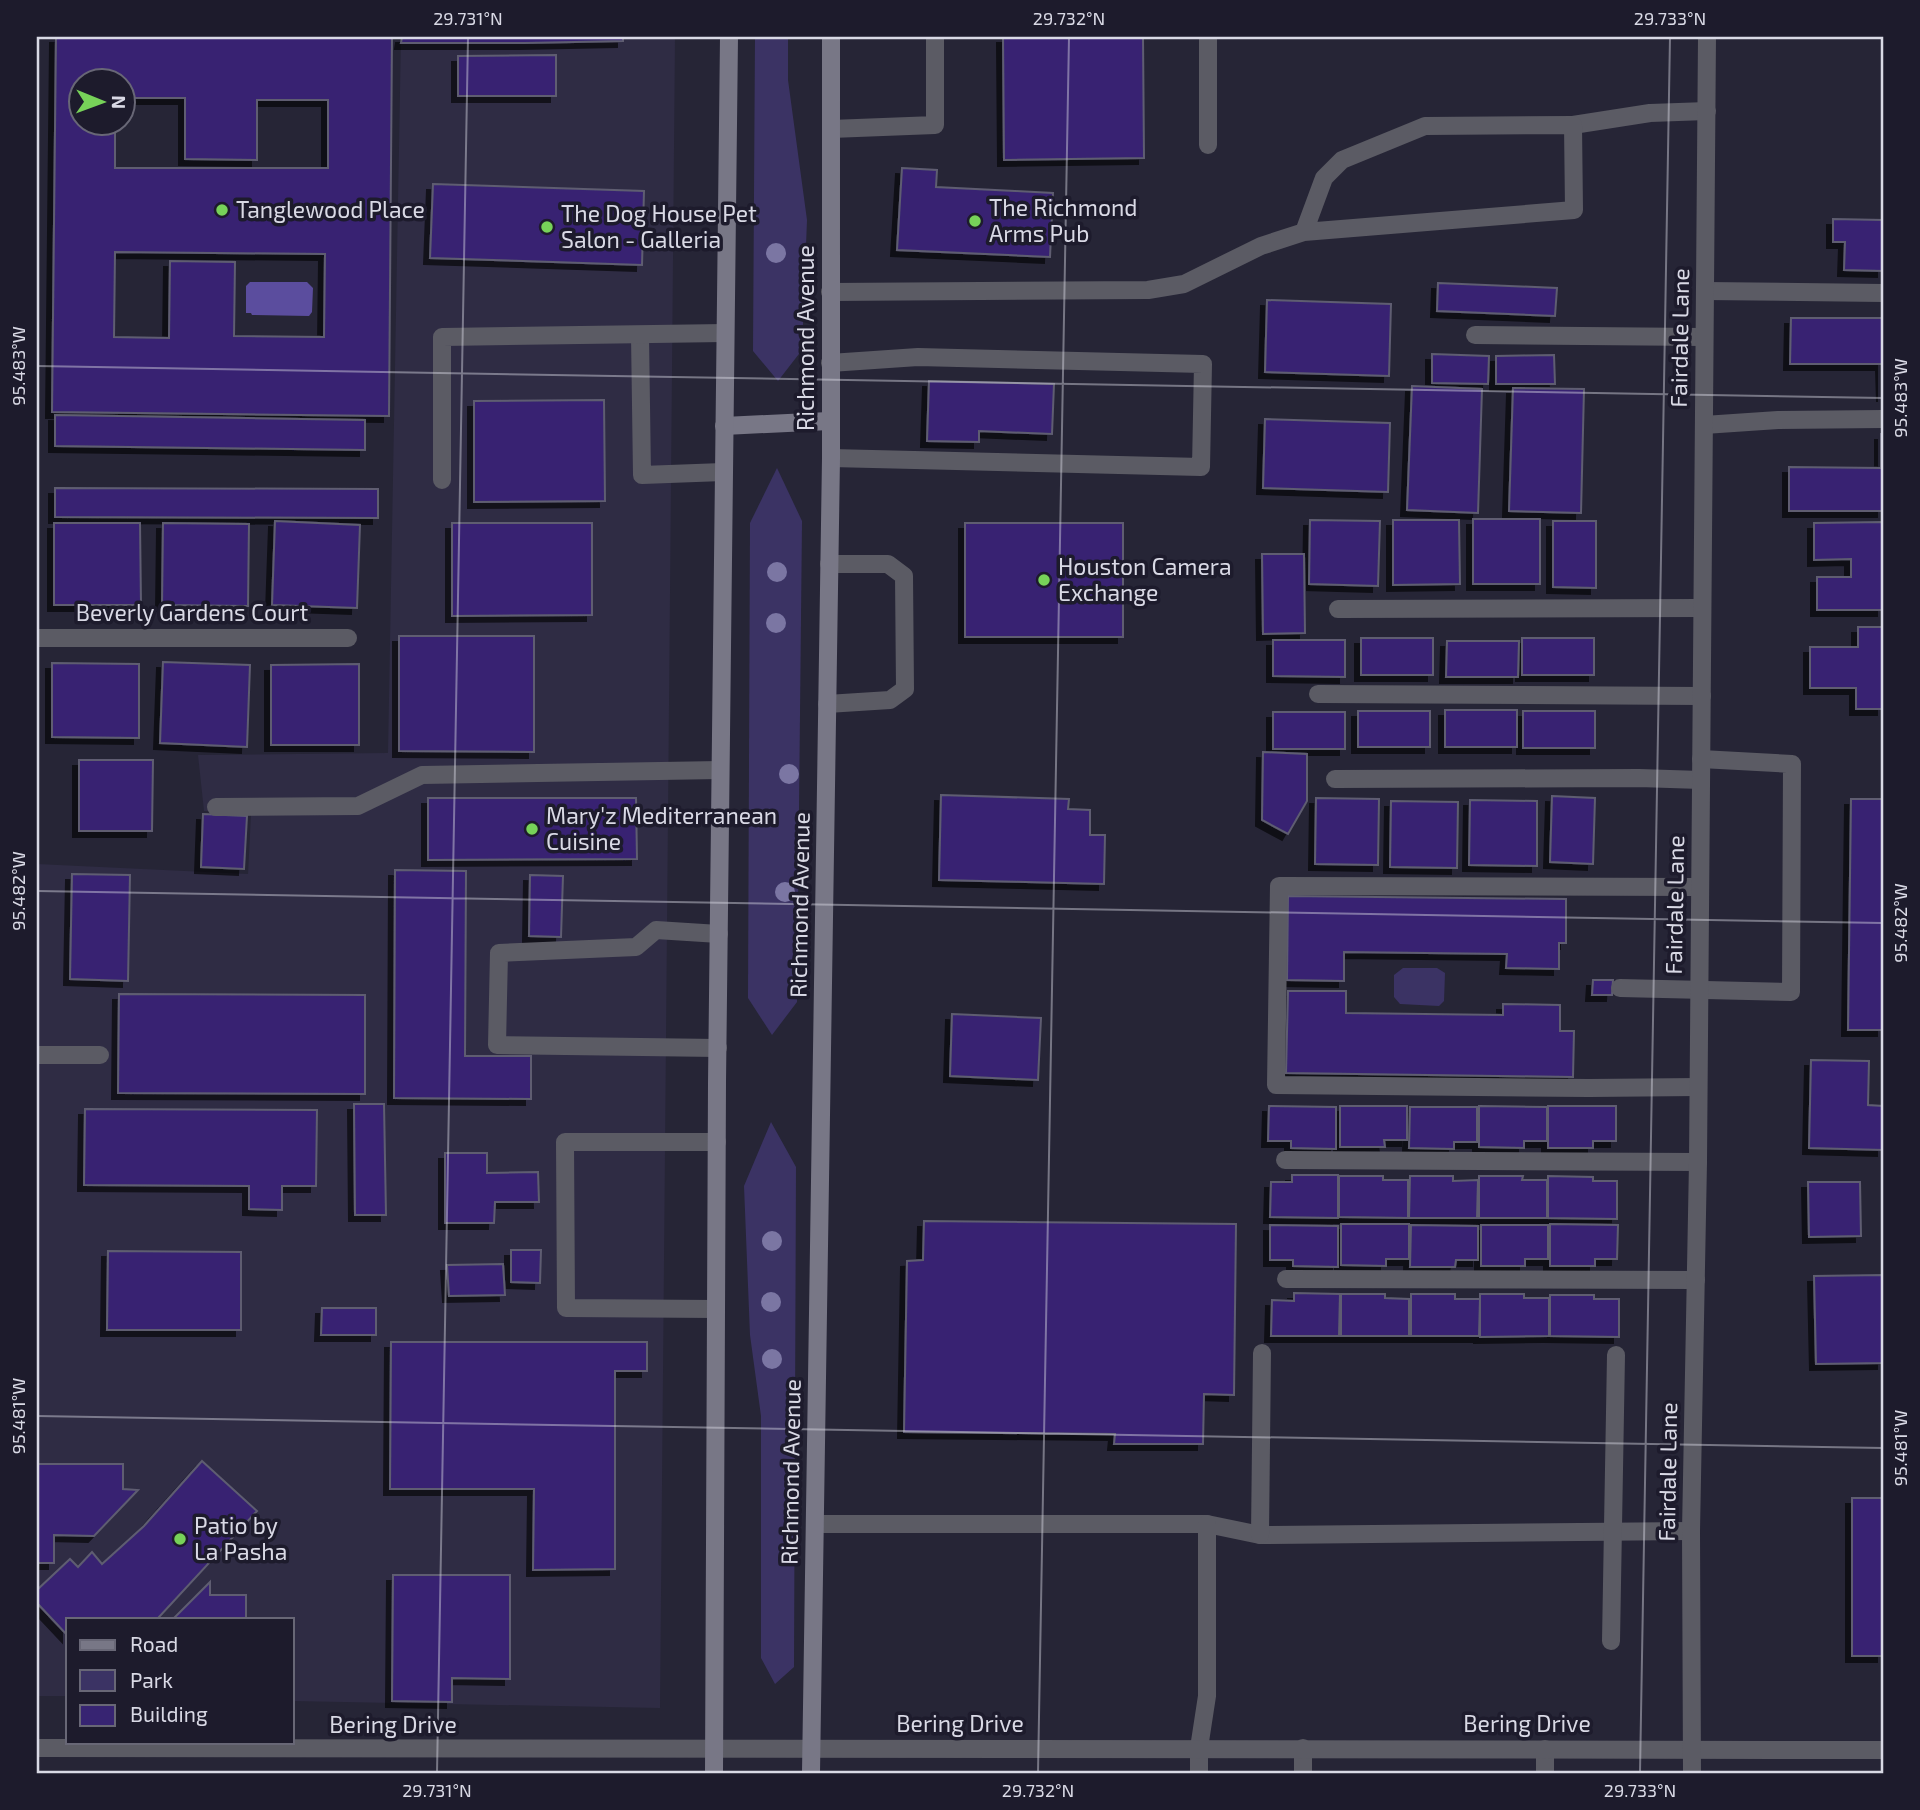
<svg xmlns="http://www.w3.org/2000/svg" width="1920" height="1810" font-family="'Exo 2',sans-serif">
<style>
.built{fill:#2f2c44}
.green{fill:#3b3364}
.water{fill:#5b4d9e}
.building{fill:#372472;stroke:#5e5d71;stroke-width:2;fill-rule:evenodd;filter:url(#shadow)}
.lines{fill:none;stroke-linecap:round;stroke-linejoin:round}
.lane{stroke:#5b5b64;stroke-width:18}
.street{stroke:#5b5b64;stroke-width:18}
.secondary{stroke:#787786;stroke-width:18}
.tree{fill:#7b76a3}
.ticks{fill:none;stroke:#d9d9e5;stroke-width:2;stroke-opacity:0.45}
.poi-dot{fill:#77d259;stroke:#1d1b2c;stroke-width:2.5}
.labels{text-anchor:middle;stroke-width:7;stroke-linejoin:round;paint-order:stroke}
.poi-label{font-size:23px;fill:#d9d9e5;stroke:#1d1b2c;text-anchor:start}
.street-label{font-size:23px;fill:#d9d9e5;stroke:#1d1b2c}
.neatline{fill:none;stroke:#d9d9e5;stroke-width:2.5}
.ticks-label{font-size:18px;text-anchor:middle;fill:#d9d9e5}
</style>
<defs>
<filter id="shadow"><feDropShadow dx="-6" dy="6" stdDeviation="0" flood-color="#0009"/></filter>
</defs>
<rect width="100%" height="100%" fill="#262536"/>
<!-- built -->
<path class="built" d="M401 37H675L660 1708 292 1701V1619H68V1696H37V864L248 874 251 814 204 811 198 755 388 753Z"/>
<!-- green -->
<g class="green">
<path d="M755 37H788V80L807 220 802 350 778 381 753 351Z"/>
<path d="M777 468 802 521 797 1002 772 1035 748 998 750 523Z"/>
<path d="M1403 968H1437L1445 973 1444 1001 1439 1006 1400 1004 1394 997V975Z"/>
<path d="M771 1122 796 1167 794 1667 775 1684 761 1658V1416L750 1335 744 1186Z"/>
</g>
<!-- water -->
<path class="water" d="M250 282H307L313 288 312 312 309 316 252 315 251 313H246V286Z"/>
<!-- building -->
<g class="building">
<path d="M56 37H392L389 416 52 412ZM80 80H122V98H185V159L257 160V100H328V168H115V122H80ZM115 252 325 254 324 337 234 336 235 262 170 261 169 338 114 337Z"/>
<path d="M402 37H623V41L525 43H401Z"/>
<path d="M1003 37H1143L1144 158 1004 160Z"/>
<path d="M556 55V96H458V56Z"/>
<path d="M902 168 937 170 936 187 1053 193 1050 257 897 250Z"/>
<path d="M433 184 644 191 642 265 430 258Z"/>
<path d="M1833 219 1883 220V271L1844 270 1845 242H1833Z"/>
<path d="M1438 283 1557 288 1555 316 1437 311Z"/>
<path d="M1267 300 1391 304 1389 376 1265 372Z"/>
<path d="M1791 318H1883V396L1882 364H1790Z"/>
<path d="M1432 354 1489 356 1488 384 1432 383Z"/>
<path d="M1554 355 1555 384H1496V356Z"/>
<path d="M929 381 1054 384 1052 434 979 431V442L927 441Z"/>
<path d="M1412 386 1482 389 1478 513 1407 510Z"/>
<path d="M1513 388 1584 389 1581 513 1509 511Z"/>
<path d="M604 400 605 501 474 502V401Z"/>
<path d="M55 415 365 420V450L55 446Z"/>
<path d="M1265 419 1390 423 1388 492 1263 488Z"/>
<path d="M1881 434H1883V511H1789V467L1881 468Z"/>
<path d="M55 488 378 489V518L55 517Z"/>
<rect x="1473" y="519" width="67" height="65"/>
<path d="M1310 520 1380 521 1378 586 1309 584Z"/>
<path d="M1393 520H1459L1460 584 1393 585Z"/>
<path d="M275 521 360 525 357 608 272 605Z"/>
<path d="M1553 521H1596V588L1553 587Z"/>
<path d="M1883 522V610H1817V577H1851V559L1814 560V523Z"/>
<path d="M54 523H140L141 605H54Z"/>
<path d="M163 523 249 524 248 606 162 605Z"/>
<path d="M452 523H592V615L452 616Z"/>
<rect x="965" y="523" width="158" height="114"/>
<path d="M1262 554H1304L1305 633 1263 634Z"/>
<path d="M1858 627H1883V709H1856V688H1810V647H1858Z"/>
<path d="M399 636H534V752L399 751Z"/>
<rect x="1361" y="638" width="72" height="37"/>
<rect x="1522" y="638" width="72" height="37"/>
<path d="M1273 640H1345V677L1273 676Z"/>
<path d="M1447 641H1519L1518 677H1446Z"/>
<path d="M163 662 250 665 247 747 160 743Z"/>
<path d="M52 663 139 664V738L52 737Z"/>
<path d="M359 664V745H271V665Z"/>
<rect x="1445" y="710" width="72" height="37"/>
<rect x="1358" y="711" width="72" height="36"/>
<rect x="1523" y="711" width="72" height="37"/>
<rect x="1273" y="712" width="72" height="37"/>
<path d="M1263 752 1307 754V801L1288 834 1262 820Z"/>
<path d="M79 760H153L152 831H79Z"/>
<path d="M941 795 1069 799 1068 809 1090 810V835H1105L1104 884 939 880Z"/>
<path d="M1552 796 1595 798 1593 864 1550 862Z"/>
<path d="M428 798H636L637 859 428 860Z"/>
<path d="M1316 798 1379 799 1378 865 1315 864Z"/>
<path d="M1851 799H1883V1030H1848Z"/>
<path d="M1470 800 1537 801V866L1469 865Z"/>
<path d="M1391 801 1458 802 1457 868 1390 867Z"/>
<path d="M203 814 247 816 244 869 201 867Z"/>
<path d="M395 870 466 871 465 1056H531V1099L394 1098Z"/>
<path d="M72 874 130 875 128 981 70 979Z"/>
<path d="M530 875 563 876 561 937 529 936Z"/>
<path d="M1288 896 1566 899V943H1559V969L1506 968 1507 954 1344 952V981L1287 980Z"/>
<path d="M1593 980H1613L1612 995H1592Z"/>
<path d="M1288 991H1346V1013L1503 1015V1004L1560 1005V1031H1574L1573 1077 1286 1073Z"/>
<path d="M119 994 365 995V1094L118 1093Z"/>
<path d="M952 1014 1041 1018 1038 1080 950 1076Z"/>
<path d="M1811 1060 1869 1061 1868 1105 1883 1106V1150L1809 1148Z"/>
<path d="M354 1104H384L386 1215H355Z"/>
<path d="M1269 1106 1336 1107V1149L1291 1148V1141H1268Z"/>
<path d="M1340 1106H1407V1140H1384L1385 1147H1340Z"/>
<path d="M1479 1106 1547 1107V1141H1524V1148L1479 1147Z"/>
<path d="M1548 1106H1616V1141H1593V1148H1548Z"/>
<path d="M1410 1107H1477V1142H1454V1149L1409 1148Z"/>
<path d="M85 1109 317 1110 316 1186H282V1210L249 1209V1186L84 1185Z"/>
<path d="M445 1153H487V1173L538 1172 539 1202H495L494 1223H445Z"/>
<path d="M1292 1175H1338V1218L1270 1217 1271 1182H1292Z"/>
<path d="M1339 1176H1383V1180H1408V1218L1339 1217Z"/>
<path d="M1410 1176H1453V1181L1478 1180 1477 1218H1409Z"/>
<path d="M1479 1176H1523L1522 1180H1547V1218H1479Z"/>
<path d="M1548 1176 1593 1177V1181H1617V1219L1548 1218Z"/>
<path d="M1808 1182H1860L1861 1236 1809 1237Z"/>
<path d="M924 1221 1236 1224 1234 1395 1204 1394 1203 1444H1114L1115 1434 904 1432 907 1261 923 1260Z"/>
<path d="M1341 1224H1409V1259H1386V1266L1341 1265Z"/>
<path d="M1550 1224 1618 1225 1617 1259H1595V1266H1550Z"/>
<path d="M1270 1225 1338 1226V1267L1293 1266V1260H1270Z"/>
<path d="M1411 1225 1478 1226V1260H1456L1455 1267H1410Z"/>
<path d="M1481 1225H1548V1259H1525V1266H1481Z"/>
<path d="M511 1250H541L540 1283 511 1282Z"/>
<path d="M108 1251 241 1252V1330H107Z"/>
<path d="M503 1264 505 1295 449 1296 447 1265Z"/>
<path d="M1883 1275V1363L1816 1364 1814 1276Z"/>
<path d="M1294 1293 1340 1294 1339 1336H1271L1272 1300 1294 1301Z"/>
<path d="M1341 1294H1385V1298L1409 1299V1336H1341Z"/>
<path d="M1411 1294H1455V1299H1480L1479 1336H1411Z"/>
<path d="M1480 1294H1524V1298H1549V1336L1480 1337Z"/>
<path d="M1550 1295H1594V1299H1619V1337L1550 1336Z"/>
<path d="M322 1308H376V1335H321Z"/>
<path d="M391 1342H647V1371H615V1569L533 1570 534 1489H390Z"/>
<path d="M202 1461 257 1511 159 1617 161 1619H68V1636L37 1603V1590L70 1559 78 1567 92 1552 102 1564 144 1526Z"/>
<path d="M37 1464H123V1489L138 1490 94 1536 54 1535V1563H37Z"/>
<rect x="1852" y="1498" width="31" height="158"/>
<path d="M393 1575H510V1679L452 1678V1702L392 1701Z"/>
<path d="M210 1582V1595H246V1619H173Z"/>
</g>
<g class="lines">
<!-- lane -->
<g class="lane">
<path d="M1573 125 1650 113 1707 111"/>
<path d="M831 129 935 125V37"/>
<path d="M1208 145V37"/>
<path d="M1705 291 1883 293"/>
<path d="M830 292 1148 290 1184 284 1261 246 1304 232 1574 210 1573 125 1425 126 1342 160 1324 178 1304 232"/>
<path d="M640 335 642 475 723 472"/>
<path d="M1475 335 1704 337"/>
<path d="M830 363 918 357 1203 364 1201 467 831 458"/>
<path d="M442 480V337L725 333"/>
<path d="M1338 609 1702 608"/>
<path d="M37 638H348"/>
<path d="M1318 694 1702 696"/>
<path d="M827 704 890 700 905 689 904 576 888 564H829"/>
<path d="M1335 779 1639 778 1701 780"/>
<path d="M216 807 358 806 422 775 720 770"/>
<path d="M1620 988 1791 992 1792 764 1701 759"/>
<path d="M718 1048 497 1045 499 953 636 947 656 930 719 934"/>
<path d="M37 1055H100"/>
<path d="M1698 1087 1589 1088 1276 1085 1279 886 1700 887"/>
<path d="M1285 1160 1698 1162"/>
<path d="M1286 1279 1696 1280"/>
<path d="M716 1309 566 1308 565 1142H717"/>
<path d="M815 1524H1207L1260 1535 1691 1531"/>
<path d="M1260 1535 1262 1353"/>
<path d="M1611 1641 1616 1355"/>
<path d="M1545 1749V1773"/>
<path d="M1199 1773V1748L1207 1696V1524"/>
<path d="M1303 1773V1748"/>
</g>
<!-- street -->
<g class="street">
<path d="M1704 425 1778 420 1883 419"/>
<path d="M37 1748 1883 1750"/>
<path d="M1692 1773 1691 1531 1698 1162 1707 37"/>
</g>
<!-- secondary -->
<g class="secondary">
<path d="M724 426 829 421"/>
<path d="M714 1773 717 1083 729 37"/>
<path d="M811 1773 831 458V37"/>
</g>
</g>
<!-- trees -->
<g class="tree">
<circle cx="776" cy="253" r="10"/>
<circle cx="777" cy="572" r="10"/>
<circle cx="776" cy="623" r="10"/>
<circle cx="789" cy="774" r="10"/>
<circle cx="785" cy="892" r="10"/>
<circle cx="772" cy="1241" r="10"/>
<circle cx="771" cy="1302" r="10"/>
<circle cx="772" cy="1359" r="10"/>
</g>
<!-- ticks -->
<path class="ticks" d="M37 366 1883 398M37 891 1883 923M37 1416 1883 1448M437 1773 468 37M1038 1773 1069 37M1640 1773 1670 37"/>
<!-- markers -->
<g class="poi-dot">
<circle cx="222" cy="210" r="7"/>
<circle cx="975" cy="221" r="7"/>
<circle cx="547" cy="227" r="7"/>
<circle cx="1044" cy="580" r="7"/>
<circle cx="532" cy="829" r="7"/>
<circle cx="180" cy="1539" r="7"/>
</g>
<g class="labels">
<!-- poi labels -->
<g class="poi-label">
<text x="989" y="216">The Richmond<tspan x="989" dy="26">Arms Pub</tspan></text>
<text x="236" y="218">Tanglewood Place</text>
<text x="561" y="222">The Dog House Pet<tspan x="561" dy="26">Salon - Galleria</tspan></text>
<text x="1058" y="575">Houston Camera<tspan x="1058" dy="26">Exchange</tspan></text>
<text x="546" y="824">Mary'z Mediterranean<tspan x="546" dy="26">Cuisine</tspan></text>
<text x="194" y="1534">Patio by<tspan x="194" dy="26">La Pasha</tspan></text>
</g>
<!-- street labels -->
<g class="street-label">
<text transform="translate(806 338) rotate(-90)" y="8">Richmond Avenue</text>
<text transform="translate(1680 338) rotate(-89)" y="8">Fairdale Lane</text>
<text x="192" y="621">Beverly Gardens Court</text>
<text transform="translate(800 905) rotate(-89)" y="8">Richmond Avenue</text>
<text transform="translate(1675 905) rotate(-89)" y="8">Fairdale Lane</text>
<text transform="translate(791 1472) rotate(-89)" y="8">Richmond Avenue</text>
<text transform="translate(1668 1472) rotate(-89)" y="8">Fairdale Lane</text>
<text x="960" y="1732">Bering Drive</text>
<text x="1527" y="1732">Bering Drive</text>
<text x="393" y="1733">Bering Drive</text>
</g>
</g>
<!-- border -->
<rect width="1920" height="1810" fill="none" stroke="#1d1b2c" stroke-width="77"/>
<!-- legend -->
<rect x="66" y="1618" width="228" height="126" fill="#1d1b2c" stroke="#686776" stroke-width="2"/>
<rect x="80" y="1640" width="35" height="10" fill="#787786" stroke="#686776" stroke-width="2"/>
<text x="130" y="1652" font-size="21" fill="#d9d9e5">Road</text>
<rect x="80" y="1670" width="35" height="21" fill="#3b3364" stroke="#686776" stroke-width="2"/>
<text x="130" y="1688" font-size="21" fill="#d9d9e5">Park</text>
<rect x="80" y="1705" width="35" height="21" fill="#372472" stroke="#686776" stroke-width="2"/>
<text x="130" y="1722" font-size="21" fill="#d9d9e5">Building</text>
<!-- north arrow -->
<g transform="translate(102 102) rotate(91)"><circle r="33" fill="#1d1b2c" stroke="#686776" stroke-width="2"/>
<path d="M0-5L12 26L0 18L-12 26Z" fill="#77d259"/>
<text y="-10" font-size="19" font-weight="bold" text-anchor="middle" fill="#d9d9e5">N</text>
</g>
<rect x="38" y="38" width="1844" height="1734" class="neatline"/>
<g class="ticks-label">
<text x="468" y="25">29.731°N</text>
<text x="1069" y="25">29.732°N</text>
<text x="1670" y="25">29.733°N</text>
<text transform="translate(19 366) rotate(-90)" y="6">95.483°W</text>
<text transform="translate(1901 398) rotate(-90)" y="6">95.483°W</text>
<text transform="translate(19 891) rotate(-90)" y="6">95.482°W</text>
<text transform="translate(1901 923) rotate(-90)" y="6">95.482°W</text>
<text transform="translate(19 1416) rotate(-90)" y="6">95.481°W</text>
<text transform="translate(1901 1448) rotate(-90)" y="6">95.481°W</text>
<text x="437" y="1797">29.731°N</text>
<text x="1038" y="1797">29.732°N</text>
<text x="1640" y="1797">29.733°N</text>
</g>
</svg>
